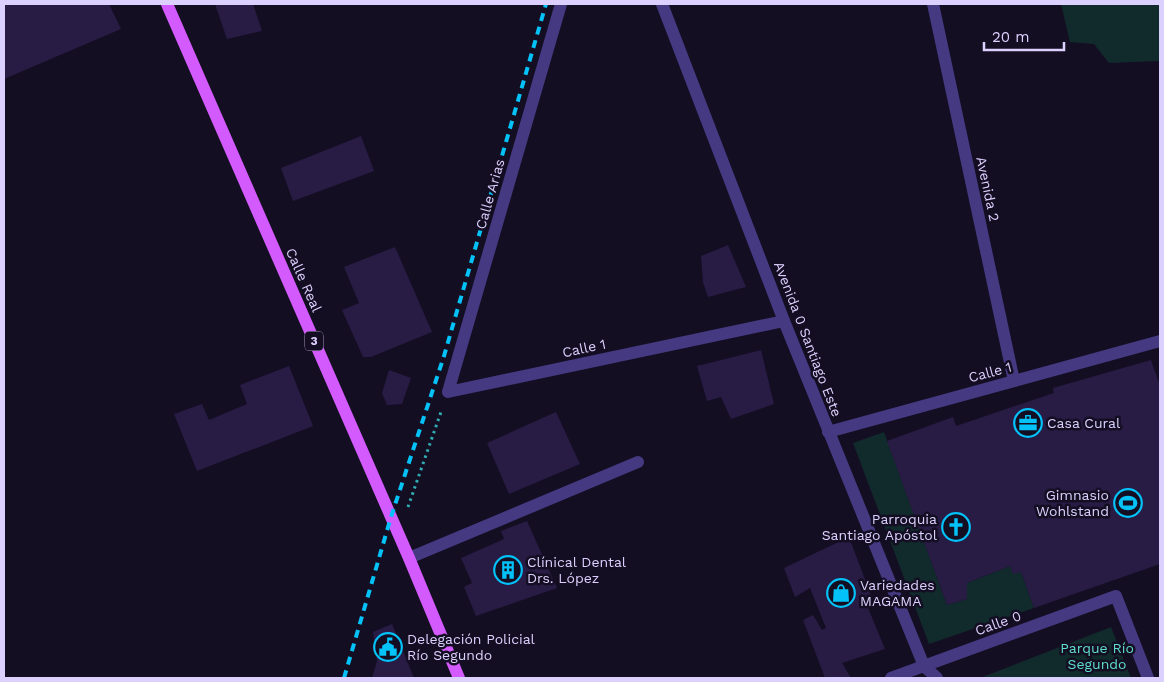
<svg xmlns="http://www.w3.org/2000/svg" width="1164" height="682" font-family="'Work Sans',sans-serif">
<style>
.green{fill:#112b2d}
.building{fill:#281b44}
.lines{fill:none;stroke-linecap:round;stroke-linejoin:round}
.path{stroke:#30acb3;stroke-width:3;stroke-dasharray:2.5 4;stroke-linecap:butt}
.minor{stroke:#453a82;stroke-width:12}
.major{stroke:#d35afd;stroke-width:12}
.rail{stroke:#03c2f8;stroke-width:4;stroke-dasharray:8 6;stroke-linecap:butt}
.labels{text-anchor:middle;stroke-width:5;stroke-linejoin:round;paint-order:stroke}
.shield{fill:#140e23;stroke:#a096bc;stroke-width:1}
.shield-label{font-size:12px;font-weight:bold;fill:#dcd1fe}
.street-label{font-size:14px;fill:#dcd1fe;stroke:#140e23}
.poi-label{font-size:14px;fill:#dcd1fe;stroke:#140e23;text-anchor:start}
.park-label{font-size:14px;fill:#5edecd;stroke:#140e23}
</style>
<rect width="100%" height="100%" fill="#140e23"/>
<!-- green -->
<g class="green">
<path d="M1061 4H1160V61L1109 63 1094 44 1070 42Z"/>
<path d="M884 432 947 605 967 599V583L1010 566 1021 572 1034 608 929 644 853 443Z"/>
<path d="M1111 627 1131 678H980Z"/>
</g>
<!-- building -->
<g class="building">
<path d="M4 4H109L121 29 4 79Z"/>
<path d="M215 4H253L262 31 227 39Z"/>
<path d="M361 136 374 171 293 201 281 168Z"/>
<path d="M728 245 746 287 708 297 703 282 701 256Z"/>
<path d="M395 247 432 332 371 357H363L342 310 359 303 344 267Z"/>
<path d="M761 350 774 404 731 419 721 397 707 401 697 366Z"/>
<path d="M1151 360 1160 386V564L1034 608 1021 572 1013 574 1010 566 967 583V599L947 605 887 441 953 417 956 426 1054 393 1053 388Z"/>
<path d="M289 366 313 426 197 471 174 414 202 404 209 420 247 404 240 385Z"/>
<path d="M389 370 411 378 402 404 387 405 382 393Z"/>
<path d="M556 412 580 464 509 494 487 443Z"/>
<path d="M527 521 557 588 476 616 464 587 472 583 461 558 504 539 501 531Z"/>
<path d="M849 537 872 598 866 603 885 649 842 663 851 678H825L803 620 813 615 822 630 826 628 810 588 795 597 784 568Z"/>
<path d="M392 624 414 678H372L377 661 373 632Z"/>
</g>
<g class="lines">
<!-- path -->
<path class="path" d="M408 507 442 409"/>
<!-- minor -->
<g class="minor">
<path d="M561 4 448 392 784 321"/>
<path d="M662 4 784 321 924 666 937 678"/>
<path d="M933 4 1014 381"/>
<path d="M828 432 1160 341"/>
<path d="M409 558 638 462"/>
<path d="M891 678 1116 596 1148 678"/>
</g>
<!-- major -->
<path class="major" d="M167 4 409 558 459 678"/>
<!-- rail -->
<path class="rail" d="M344 678 391 517 444 356 546 4"/>
</g>
<!-- icons -->
<defs>
<symbol id="office-ring" viewBox="-11 -11 22 22"><circle r="9.5" fill="#140e23" stroke="#03c2f8" stroke-width="1.5"/><path d="M-6-3h4V-5.5h4V-3h4V5H-6ZM-1-4.5V-3h2v-1.5ZM-6 0V1H6V0Z" fill="#03c2f8"/></symbol>
<symbol id="stadium-ring" viewBox="-11 -11 22 22"><circle r="9.5" fill="#140e23" stroke="#03c2f8" stroke-width="1.5"/><path d="M0-5a6.5 5 0 1 0 0 10a6.5 5 0 1 0 0-10ZM-3.5-1.8h7v3.6h-7Z" fill="#03c2f8"/></symbol>
<symbol id="church-ring" viewBox="-11 -11 22 22"><circle r="9.5" fill="#140e23" stroke="#03c2f8" stroke-width="1.5"/><path d="M-1.2-6h2.4v3.5h3.3v2.4h-3.3V6h-2.4V-.1h-3.3v-2.4h3.3Z" fill="#03c2f8"/></symbol>
<symbol id="building-ring" viewBox="-11 -11 22 22"><circle r="9.5" fill="#140e23" stroke="#03c2f8" stroke-width="1.5"/><path d="M-4-6H4V6H1V3H-1V6H-4ZM-2.5-4.3h1.7v1.8h-1.7ZM.8-4.3h1.7v1.8H.8ZM-2.5-1h1.7V.8h-1.7ZM.8-1h1.7V.8H.8Z" fill="#03c2f8"/></symbol>
<symbol id="shop-ring" viewBox="-11 -11 22 22"><circle r="9.5" fill="#140e23" stroke="#03c2f8" stroke-width="1.5"/><path d="M-5-2.5h2.3a2.7 3.5 0 0 1 5.4 0H5L5.5 6h-11ZM-1.5-2.5h3a1.5 2.3 0 0 0-3 0Z" fill="#03c2f8"/></symbol>
<symbol id="civic-ring" viewBox="-11 -11 22 22"><circle r="9.5" fill="#140e23" stroke="#03c2f8" stroke-width="1.5"/><path d="M-.6-6.5H3V-4.5H.6V-3L4-1V1h2V6H-6V1h2V-1L-.6-3ZM-1.2 2.5V6h2.4V2.5Z" fill="#03c2f8"/></symbol>
</defs>
<g fill-rule="evenodd">
<use href="#office-ring" x="1012" y="407" width="32" height="32"/>
<use href="#stadium-ring" x="1112" y="487" width="32" height="32"/>
<use href="#church-ring" x="940" y="511" width="32" height="32"/>
<use href="#building-ring" x="492" y="554" width="32" height="32"/>
<use href="#shop-ring" x="825" y="577" width="32" height="32"/>
<use href="#civic-ring" x="372" y="631" width="32" height="32"/>
</g>
<g class="labels">
<!-- shield labels -->
<rect class="shield" x="305" y="331.5" width="18" height="19" rx="4"/>
<g class="shield-label">
<text x="314" y="345">3</text>
</g>
<!-- street labels -->
<g class="street-label">
<text transform="translate(988 189) rotate(78)" y="5">Avenida 2</text>
<text transform="translate(490 194) rotate(-74)" y="5">Calle Arias</text>
<text transform="translate(304 280) rotate(66)" y="5">Calle Real</text>
<text transform="translate(808 339) rotate(69)" y="5">Avenida 0 Santiago Este</text>
<text transform="translate(584 348) rotate(-12)" y="5">Calle 1</text>
<text transform="translate(990 372) rotate(-15)" y="5">Calle 1</text>
<text transform="translate(998 623) rotate(-20)" y="5">Calle 0</text>
</g>
<!-- poi labels -->
<g class="poi-label">
<text x="1047" y="428">Casa Cural</text>
<text x="1109" y="500" text-anchor="end">Gimnasio<tspan x="1109" dy="16">Wohlstand</tspan></text>
<text x="937" y="524" text-anchor="end">Parroquia<tspan x="937" dy="16">Santiago Apóstol</tspan></text>
<text x="527" y="567">Clínical Dental<tspan x="527" dy="16">Drs. López</tspan></text>
<text x="860" y="590">Variedades<tspan x="860" dy="16">MAGAMA</tspan></text>
<text x="407" y="644">Delegación Policial<tspan x="407" dy="16">Río Segundo</tspan></text>
</g>
<!-- park labels -->
<g class="park-label">
<text x="1097" y="653">Parque Río<tspan x="1097" dy="16">Segundo</tspan></text>
</g>
</g>
<!-- border -->
<rect width="1164" height="682" fill="none" stroke="#dcd1fe" stroke-width="10"/>
<!-- scale -->
<path d="M984 42v8h80v-8" fill="none" stroke="#dcd1fe" stroke-width="2.5"/>
<text x="992" y="42" font-size="15" fill="#dcd1fe" stroke="#140e23" stroke-width="4" paint-order="stroke">20 m</text>
</svg>
